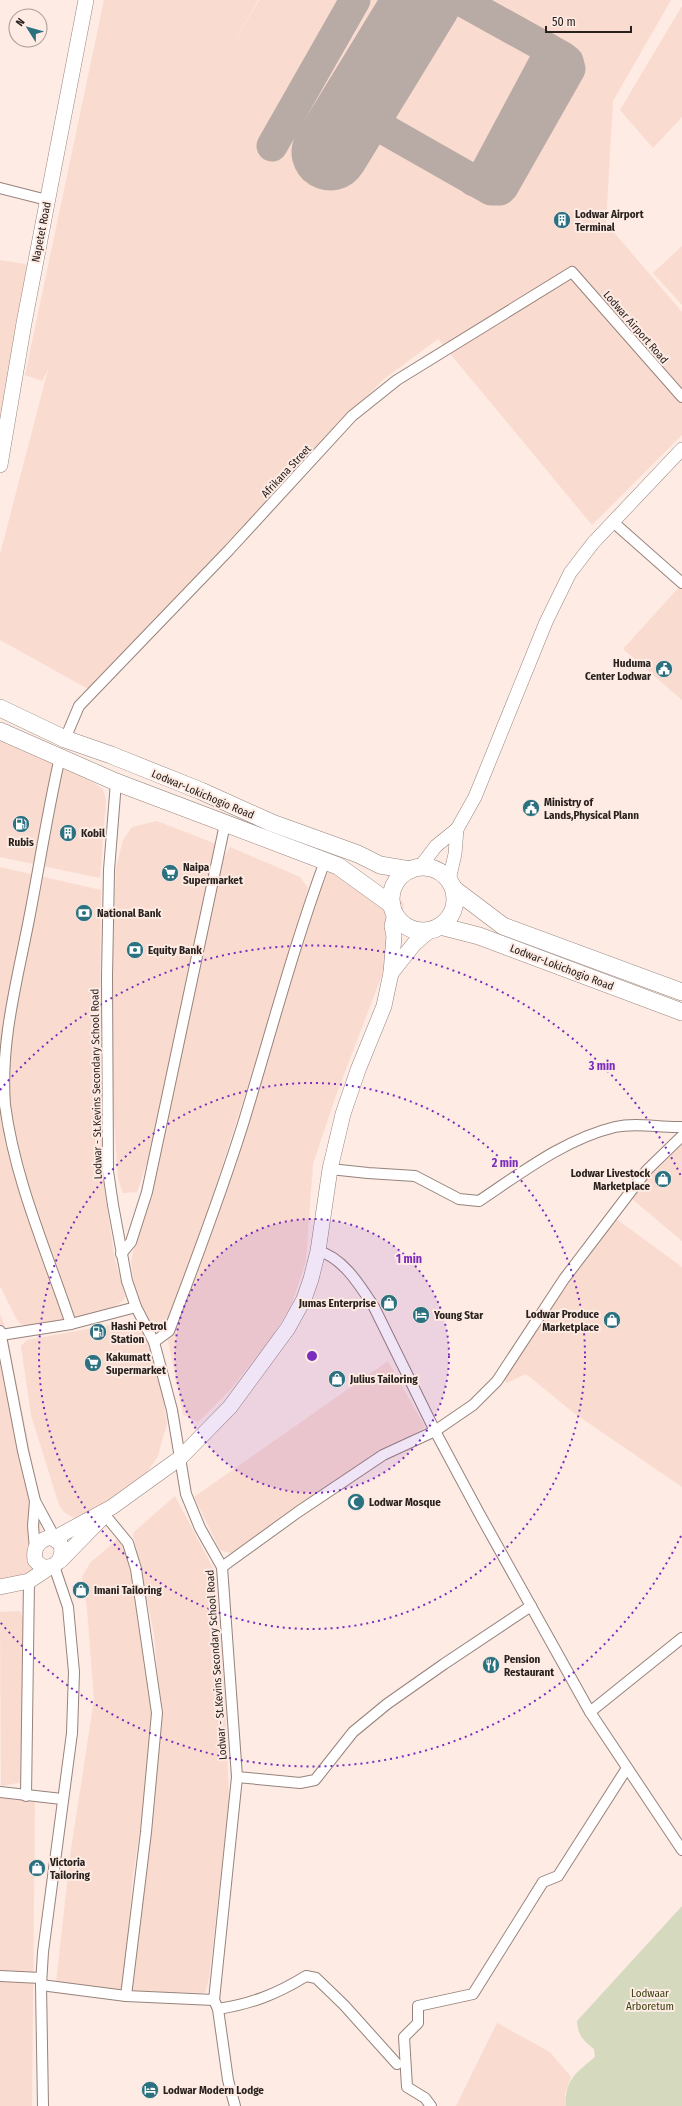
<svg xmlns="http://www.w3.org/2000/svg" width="682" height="2106" font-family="'Fira Sans Condensed',sans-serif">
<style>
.built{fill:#fadbd0}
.green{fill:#d5dabf}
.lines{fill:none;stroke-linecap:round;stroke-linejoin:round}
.taxiway{stroke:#b8aaa4;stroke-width:31}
.runway{stroke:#b8aaa4;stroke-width:77}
.minor-casing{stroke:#97837b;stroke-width:12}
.tertiary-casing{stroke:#97837b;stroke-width:14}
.secondary-casing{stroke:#97837b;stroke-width:16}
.trunk-casing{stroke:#97837b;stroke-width:18}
.minor{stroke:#fff;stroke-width:10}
.tertiary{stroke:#fff;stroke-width:13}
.secondary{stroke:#fff;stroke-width:15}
.trunk{stroke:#fff;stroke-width:17}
.ring{fill:none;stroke:#7b2cbf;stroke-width:2;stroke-dasharray:2 4}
.labels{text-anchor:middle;stroke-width:4;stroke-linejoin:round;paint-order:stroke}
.poi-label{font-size:11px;font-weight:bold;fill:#29211e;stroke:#fdebe4;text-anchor:start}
.street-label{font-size:11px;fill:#29211e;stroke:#fdebe4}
.park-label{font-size:11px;fill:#3c400f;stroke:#fdebe4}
.centre{fill:#7b2cbf;stroke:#fdebe4;stroke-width:2}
.ring-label{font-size:12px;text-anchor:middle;font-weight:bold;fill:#7b2cbf;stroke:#fdebe4;stroke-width:4;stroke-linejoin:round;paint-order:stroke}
</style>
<rect width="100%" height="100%" fill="#fdebe4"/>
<!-- built -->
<g class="built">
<path d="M104 0H258L232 46 259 0H671L613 101 606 223 682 312V435L592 525 438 339 384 379 308 457 90 690 0 640V554L48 370 42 381 25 375Z"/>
<path d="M682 6V117L653 148 620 110Z"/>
<path d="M682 246V305L653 273Z"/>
<path d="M0 260 31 265 0 416Z"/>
<path d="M682 584V700L623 649Z"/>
<path d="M0 733 96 784 103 790 106 801 100 878 0 857Z"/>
<path d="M157 821 216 844 159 1127 137 1192 123 1193 118 1179 114 1121 111 1013 116 867 123 840 132 827Z"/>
<path d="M230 847 300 877 308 888 295 937 195 1252 166 1328 161 1330 157 1329 152 1325 135 1292 131 1262 221 862Z"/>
<path d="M0 867 101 890 99 1123 104 1185 114 1255 125 1296 124 1300 114 1307 63 1321 30 1326 20 1324 16 1318 0 1286Z"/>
<path d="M330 868 398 895 404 904 400 928 335 1098 313 1164 306 1261 291 1306 273 1335 231 1389 198 1422 183 1415 168 1340 210 1238 312 909Z"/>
<path d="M682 1144V1241L631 1198 659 1161Z"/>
<path d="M615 1218 682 1267V1487L574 1413 526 1374 507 1383 501 1378Z"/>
<path d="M0 1314 6 1329 40 1502 41 1547 33 1571 21 1582 0 1585Z"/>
<path d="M126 1322 133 1323 143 1333 158 1369 167 1423 158 1456 147 1472 89 1519 79 1521 64 1512 59 1505 31 1415 21 1346 27 1340Z"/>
<path d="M388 1361 425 1427 311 1497 234 1554 220 1550 194 1497Z"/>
<path d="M175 1496 214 1570 225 1701 229 1801 209 1979 205 1993 130 1991 161 1713 154 1634 133 1533Z"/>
<path d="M120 1537 130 1561 146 1649 152 1714 147 1784 133 1875 126 1960 121 1991 56 1983 70 1856 94 1700 87 1609 82 1577 90 1563Z"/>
<path d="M20 1611 23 1618 24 1765 23 1782 1 1786 0 1612Z"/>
<path d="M0 1796 35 1799 32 2106H0Z"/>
<path d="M497 2023 550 2052 571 2077 565 2093 566 2106H456Z"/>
</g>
<!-- green -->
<path class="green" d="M682 1906V2106H566C564 2080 577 2072 595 2057L594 2049C583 2040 578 2036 577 2021Z"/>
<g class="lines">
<!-- taxiway -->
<g class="taxiway">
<path d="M354 112 491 190H500L503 187 570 69 568 61 563 57 460 0"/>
<path d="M272 146 355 0"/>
<path d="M474 181 484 175 546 59 547 48"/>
</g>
<!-- runway -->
<path class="runway" d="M330 152 423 0"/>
<defs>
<g id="minor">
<path d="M0 188 47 200"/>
<path d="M613 522 682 583"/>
<path d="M65 739 79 706 229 550 352 416 397 380 572 272 682 397"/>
<path d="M60 757C48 809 40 862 30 914 18 978 0 1040 5 1105 15 1181 47 1252 71 1324"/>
<path d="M116 782 109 870 107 976 108 1171 113 1205 127 1281 136 1307 154 1342 172 1410 186 1494 200 1528 222 1567 237 1777 214 2000 218 2009 228 2080 235 2106"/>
<path d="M330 1169 368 1173 415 1176 459 1199 479 1201C521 1173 565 1139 615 1127 637 1122 660 1128 682 1127"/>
<path d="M318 1251C343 1257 361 1287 374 1307L435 1431 479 1513 590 1712 682 1850"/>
<path d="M121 1254 131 1242 147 1192 225 824"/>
<path d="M0 1331 23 1451 35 1501 55 1538"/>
<path d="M1 1335 71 1324 136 1307"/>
<path d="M154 1342 169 1331C195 1263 221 1194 243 1124 270 1036 293 948 325 861"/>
<path d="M35 1501 33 1526 35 1549"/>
<path d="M105 1515 128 1543 136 1569 157 1713 146 1832 126 1996"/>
<path d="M222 1567 298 1512 383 1455 435 1431 473 1405 497 1381 564 1279 647 1170 682 1136"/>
<path d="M590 1712 682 1638"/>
<path d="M237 1777 300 1783 315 1780 353 1732 387 1704 444 1664 531 1606"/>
<path d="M0 1792 62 1799"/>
<path d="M26 1796 29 1581"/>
<path d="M0 1976 41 1978"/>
<path d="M41 1985 126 1996 214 2000"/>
<path d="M218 2009C251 2004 277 1994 306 1976L316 1978 344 2005 397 2064"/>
<path d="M43 2106 41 1985 43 1952 72 1733 74 1672 68 1607 54 1566"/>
<path d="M431 2106 425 2098 407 2087 404 2037 418 2023V2006L473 1994 543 1882 558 1876 627 1768"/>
</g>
<g id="tertiary">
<path d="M420 867 436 846 457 829 475 797 546 622 570 573 593 543 682 449"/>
<path d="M449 880 455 854 457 829"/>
</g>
<g id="secondary">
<path d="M0 465 24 323 86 0"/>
<path d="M391 973 414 944 430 930"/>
<path d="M51 1537 60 1543C68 1560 48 1577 35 1560 33 1547 39 1540 51 1537Z"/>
<path d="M55 1538 112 1507 180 1458 230 1407 288 1328 304 1299 311 1279 318 1251 330 1169 343 1114 358 1070 384 1006 391 973 394 936 392 926 395 914"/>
<path d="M60 1561 102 1518"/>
<path d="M0 1587 29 1581 50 1567"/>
</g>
<g id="trunk">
<path d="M0 708 65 739 111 755 201 791 272 823 358 854 380 865 410 870"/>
<path d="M0 731 116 782 338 866 392 905"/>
<circle cx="423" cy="899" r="32"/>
<path d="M454 889 503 926 682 992"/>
<path d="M440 926 479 936 682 1012"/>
</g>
</defs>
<!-- minor casing -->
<use href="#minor" class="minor-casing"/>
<!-- tertiary casing -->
<use href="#tertiary" class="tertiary-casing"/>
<!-- secondary casing -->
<use href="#secondary" class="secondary-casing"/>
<!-- trunk casing -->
<use href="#trunk" class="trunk-casing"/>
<!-- minor -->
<use href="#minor" class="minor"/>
<!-- tertiary -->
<use href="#tertiary" class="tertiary"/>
<!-- secondary -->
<use href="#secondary" class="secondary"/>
<!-- trunk -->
<use href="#trunk" class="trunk"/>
</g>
<!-- distance rings -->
<circle cx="312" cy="1356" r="137" fill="#7b2cbf" fill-opacity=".12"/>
<g class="ring">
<circle cx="312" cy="1356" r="137"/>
<circle cx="312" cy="1356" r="273"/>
<path d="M681 1536A410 410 0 0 1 0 1622M0 1090A410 410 0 0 1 681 1176"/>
</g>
<!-- icons -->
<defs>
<symbol id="building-disc" viewBox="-11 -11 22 22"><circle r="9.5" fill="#2c7180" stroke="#fdebe4"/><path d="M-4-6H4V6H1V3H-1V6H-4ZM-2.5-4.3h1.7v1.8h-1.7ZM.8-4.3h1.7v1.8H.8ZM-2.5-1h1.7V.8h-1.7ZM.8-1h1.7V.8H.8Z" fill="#fff"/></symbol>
<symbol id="civic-disc" viewBox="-11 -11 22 22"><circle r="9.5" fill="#2c7180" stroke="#fdebe4"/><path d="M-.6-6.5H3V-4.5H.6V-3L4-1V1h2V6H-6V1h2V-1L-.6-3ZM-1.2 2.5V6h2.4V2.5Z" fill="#fff"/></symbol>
<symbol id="fuel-disc" viewBox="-11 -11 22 22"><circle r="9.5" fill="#2c7180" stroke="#fdebe4"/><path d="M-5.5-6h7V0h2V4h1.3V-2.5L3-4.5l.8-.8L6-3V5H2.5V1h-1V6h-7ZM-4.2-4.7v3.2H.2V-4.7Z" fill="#fff"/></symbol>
<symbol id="supermarket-disc" viewBox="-11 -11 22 22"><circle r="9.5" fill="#2c7180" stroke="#fdebe4"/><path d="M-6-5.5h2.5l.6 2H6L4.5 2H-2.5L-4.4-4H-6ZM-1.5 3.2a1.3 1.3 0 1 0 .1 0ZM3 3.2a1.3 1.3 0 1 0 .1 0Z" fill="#fff"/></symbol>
<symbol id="bank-disc" viewBox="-11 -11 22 22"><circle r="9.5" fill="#2c7180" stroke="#fdebe4"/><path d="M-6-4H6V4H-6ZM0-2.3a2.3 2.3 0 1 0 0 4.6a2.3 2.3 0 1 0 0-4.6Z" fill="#fff"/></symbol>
<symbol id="shop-disc" viewBox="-11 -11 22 22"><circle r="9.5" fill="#2c7180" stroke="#fdebe4"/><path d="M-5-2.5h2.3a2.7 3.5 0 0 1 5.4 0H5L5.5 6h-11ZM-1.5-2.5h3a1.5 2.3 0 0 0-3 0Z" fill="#fff"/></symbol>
<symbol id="hotel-disc" viewBox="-11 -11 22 22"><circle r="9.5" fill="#2c7180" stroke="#fdebe4"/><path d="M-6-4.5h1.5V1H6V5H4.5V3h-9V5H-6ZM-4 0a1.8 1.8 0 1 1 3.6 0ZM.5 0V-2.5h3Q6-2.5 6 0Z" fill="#fff"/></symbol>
<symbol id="mosque-disc" viewBox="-11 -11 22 22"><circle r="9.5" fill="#2c7180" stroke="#fdebe4"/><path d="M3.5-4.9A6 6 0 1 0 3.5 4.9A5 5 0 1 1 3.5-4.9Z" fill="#fff"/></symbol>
<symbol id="restaurant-disc" viewBox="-11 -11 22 22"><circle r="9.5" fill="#2c7180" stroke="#fdebe4"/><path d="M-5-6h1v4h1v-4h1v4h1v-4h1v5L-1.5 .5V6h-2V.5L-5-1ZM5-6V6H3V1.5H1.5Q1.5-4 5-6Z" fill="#fff"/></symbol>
</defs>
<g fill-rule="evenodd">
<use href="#building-disc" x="552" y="210" width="20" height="20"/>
<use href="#civic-disc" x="654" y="659" width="20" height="20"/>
<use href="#civic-disc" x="521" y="798" width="20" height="20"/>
<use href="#fuel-disc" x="11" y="814" width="20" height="20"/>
<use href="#building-disc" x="58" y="823" width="20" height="20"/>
<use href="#supermarket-disc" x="160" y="863" width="20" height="20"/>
<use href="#bank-disc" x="74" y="903" width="20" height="20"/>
<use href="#bank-disc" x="125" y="940" width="20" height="20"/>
<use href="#shop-disc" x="653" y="1169" width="20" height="20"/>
<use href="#shop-disc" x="379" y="1293" width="20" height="20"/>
<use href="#hotel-disc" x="411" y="1305" width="20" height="20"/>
<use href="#shop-disc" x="602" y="1310" width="20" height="20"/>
<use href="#fuel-disc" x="88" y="1322" width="20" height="20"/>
<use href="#supermarket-disc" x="83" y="1353" width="20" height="20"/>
<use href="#shop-disc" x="327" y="1369" width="20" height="20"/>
<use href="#mosque-disc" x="346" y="1492" width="20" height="20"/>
<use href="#shop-disc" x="71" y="1580" width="20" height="20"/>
<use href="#restaurant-disc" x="481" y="1655" width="20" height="20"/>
<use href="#shop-disc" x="27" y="1858" width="20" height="20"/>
<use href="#hotel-disc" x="140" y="2080" width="20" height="20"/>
</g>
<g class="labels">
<!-- poi labels -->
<g class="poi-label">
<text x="575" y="218">Lodwar Airport<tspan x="575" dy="13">Terminal</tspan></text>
<text x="651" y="667" text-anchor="end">Huduma<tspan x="651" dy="13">Center Lodwar</tspan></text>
<text x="544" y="806">Ministry of<tspan x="544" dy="13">Lands,Physical Plann</tspan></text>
<text x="81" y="837">Kobil</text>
<text x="21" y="846" text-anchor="middle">Rubis</text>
<text x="183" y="871">Naipa<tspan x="183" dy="13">Supermarket</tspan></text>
<text x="97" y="917">National Bank</text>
<text x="148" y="954">Equity Bank</text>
<text x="650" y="1177" text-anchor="end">Lodwar Livestock<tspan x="650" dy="13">Marketplace</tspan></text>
<text x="376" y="1307" text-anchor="end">Jumas Enterprise</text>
<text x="599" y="1318" text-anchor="end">Lodwar Produce<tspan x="599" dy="13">Marketplace</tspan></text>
<text x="434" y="1319">Young Star</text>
<text x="111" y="1330">Hashi Petrol<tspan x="111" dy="13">Station</tspan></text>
<text x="106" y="1361">Kakumatt<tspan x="106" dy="13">Supermarket</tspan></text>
<text x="350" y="1383">Julius Tailoring</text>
<text x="369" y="1506">Lodwar Mosque</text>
<text x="94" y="1594">Imani Tailoring</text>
<text x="504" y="1663">Pension<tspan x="504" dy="13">Restaurant</tspan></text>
<text x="50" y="1866">Victoria<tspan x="50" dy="13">Tailoring</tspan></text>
<text x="163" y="2094">Lodwar Modern Lodge</text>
</g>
<!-- street labels -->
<g class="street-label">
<text transform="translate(41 232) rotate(-79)" y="4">Napetet Road</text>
<text transform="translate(636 327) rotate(49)" y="4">Lodwar Airport Road</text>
<text transform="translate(286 471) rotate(-47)" y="4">Afrikana Street</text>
<text transform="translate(203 794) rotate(23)" y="4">Lodwar-Lokichogio Road</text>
<text transform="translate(562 967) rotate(21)" y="4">Lodwar-Lokichogio Road</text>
<text transform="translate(96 1084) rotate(-91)" y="4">Lodwar - St.Kevins Secondary School Road</text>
<text transform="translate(216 1665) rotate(-94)" y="4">Lodwar - St.Kevins Secondary School Road</text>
</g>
<!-- park labels -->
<g class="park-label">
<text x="650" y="1997">Lodwaar<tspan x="650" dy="13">Arboretum</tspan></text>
</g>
</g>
<circle cx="312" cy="1356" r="6" class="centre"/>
<g class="ring-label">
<text x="602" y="1070">3 min</text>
<text x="505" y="1167">2 min</text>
<text x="409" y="1263">1 min</text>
</g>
<!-- north arrow -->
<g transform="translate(28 28) rotate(307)"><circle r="19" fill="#fdebe4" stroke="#a89a95"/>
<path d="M0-3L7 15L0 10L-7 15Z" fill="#2c7180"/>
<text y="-6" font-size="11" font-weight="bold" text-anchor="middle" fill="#29211e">N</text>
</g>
<!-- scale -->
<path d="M546 26v6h85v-6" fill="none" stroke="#29211e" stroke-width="2"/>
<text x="552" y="26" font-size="12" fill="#29211e" stroke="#fdebe4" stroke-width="3" paint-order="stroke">50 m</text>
</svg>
